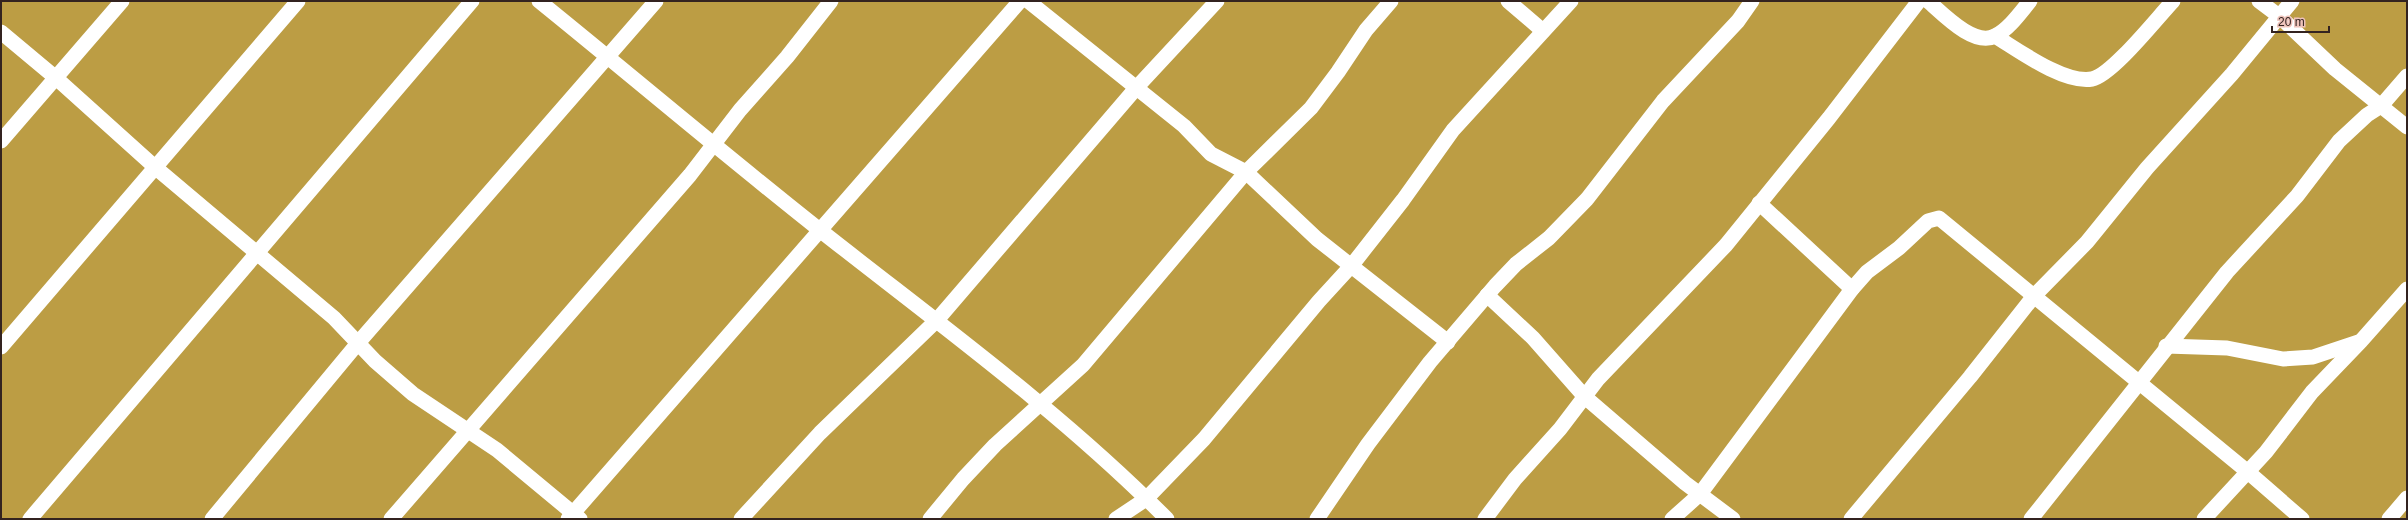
<svg xmlns="http://www.w3.org/2000/svg" width="2408" height="520" font-family="Helvetica,sans-serif">
<style>
.green{fill:#bc9d44}
.lines{fill:none;stroke-linecap:round;stroke-linejoin:round}
.minor{stroke:#fff;stroke-width:15}
</style>
<rect width="100%" height="100%" fill="#eec2ba"/>
<!-- green -->
<rect class="green" x="1" y="1" width="2406" height="518"/>
<g class="lines">
<!-- minor -->
<g class="minor">
<path d="M539 1C633 77 726 156 821 231 939 324 1061 412 1167 519"/>
<path d="M1028 1 1184 126 1211 154 1246 172 1317 239 1448 342"/>
<path d="M1508 1 1543 31"/>
<path d="M1928 1C1943 14 1974 47 1995 36 2009 29 2020 13 2030 1"/>
<path d="M2259 1 2279 16 2335 69 2407 127"/>
<path d="M1 32 56 78 156 168 334 318 375 361 413 394 497 450 580 519"/>
<path d="M1995 36C2018 50 2064 84 2092 79 2112 75 2157 18 2173 1"/>
<path d="M1 141 122 1"/>
<path d="M1759 203 1852 289"/>
<path d="M1487 295 1533 338 1585 397 1685 483 1733 519"/>
<path d="M2166 346 2227 348 2283 359 2313 357 2358 342"/>
<path d="M1 347 298 1"/>
<path d="M30 519 472 1"/>
<path d="M212 519 358 343 656 1"/>
<path d="M391 519 690 175 740 110 787 57 831 1"/>
<path d="M568 519 1020 1"/>
<path d="M741 519 820 433 937 320 1137 87 1217 1"/>
<path d="M930 519 963 479 995 445 1083 365 1246 172 1311 108 1338 72 1366 30 1391 1"/>
<path d="M1116 519 1146 499 1204 439 1319 301 1352 265 1403 200 1453 130 1571 1"/>
<path d="M1317 519 1368 444 1430 362 1495 286 1516 264 1549 238 1587 199 1663 101 1738 21 1752 1"/>
<path d="M1485 519 1515 479 1560 429 1598 379 1726 245 1829 118 1919 1"/>
<path d="M1672 519 1700 494 1852 289 1867 272 1899 248 1928 221 1939 218 2248 472 2302 519"/>
<path d="M1851 519 1970 377 2034 296 2087 242 2147 168 2232 74 2292 1"/>
<path d="M2031 519 2227 272 2297 196 2339 141 2367 115 2381 106 2407 76"/>
<path d="M2204 519 2266 452 2312 392 2361 341 2407 289"/>
<path d="M2389 519 2407 498"/>
</g>
</g>
<!-- border -->
<rect width="2408" height="520" fill="none" stroke="#332320" stroke-width="4"/>
<!-- scale -->
<path d="M2272 26v6h57v-6" fill="none" stroke="#332320" stroke-width="2"/>
<text x="2278" y="26" font-size="12" fill="#332320" stroke="#eec2ba" stroke-width="3" paint-order="stroke">20 m</text>
</svg>
